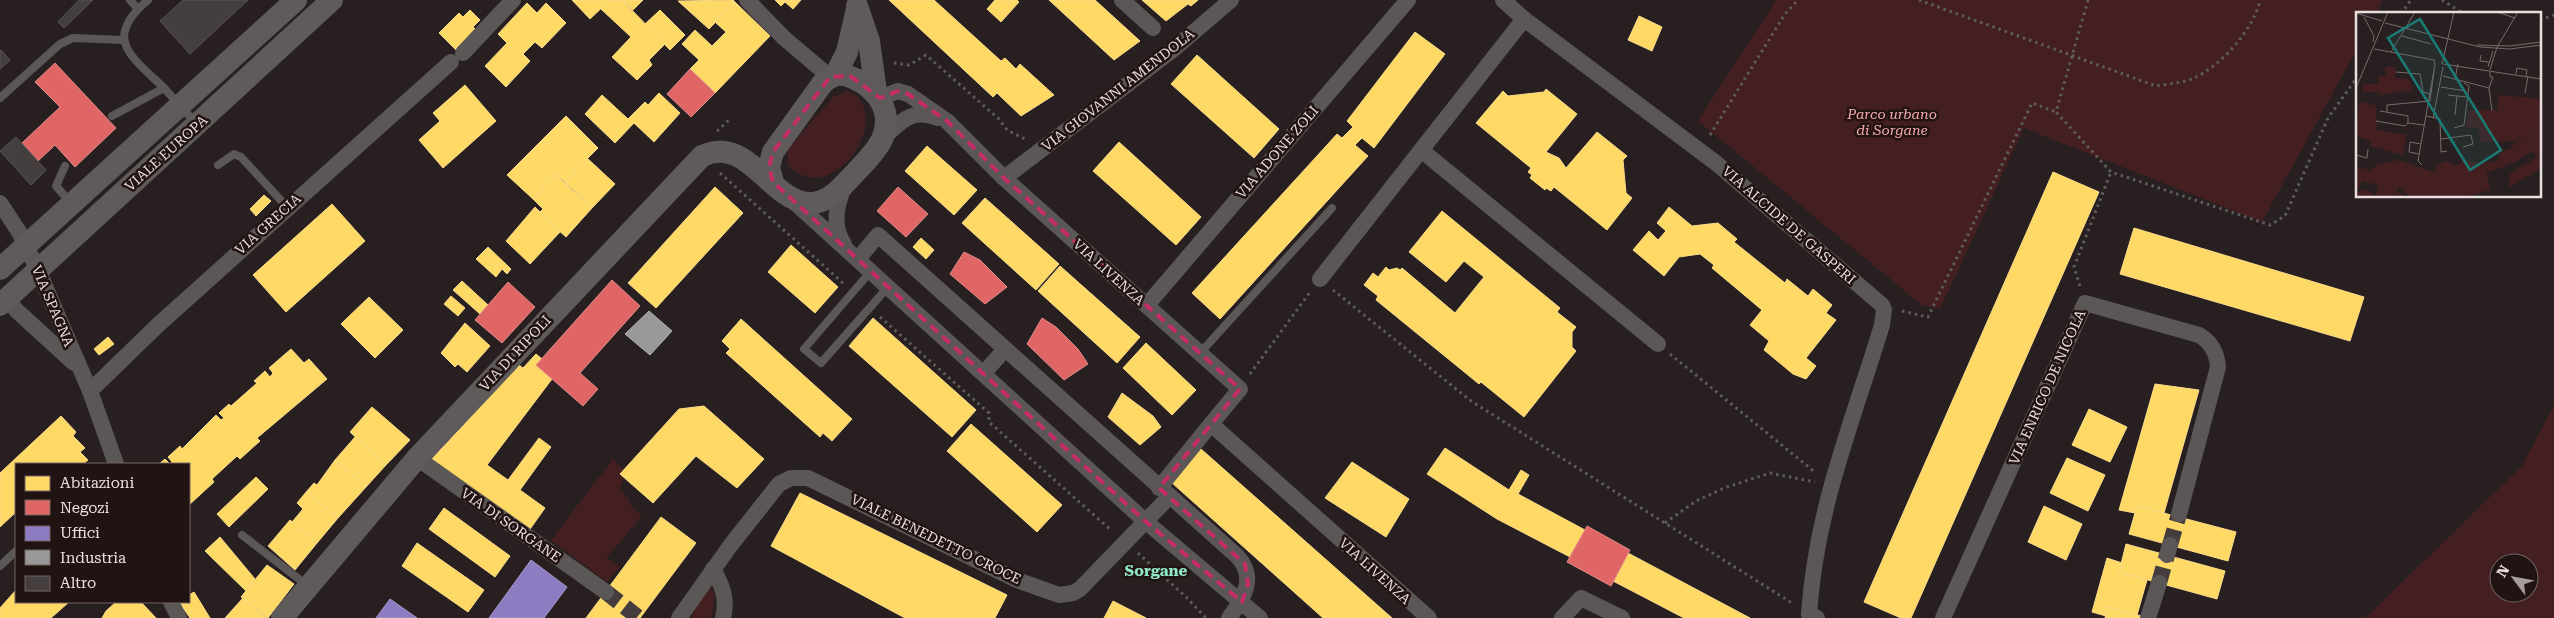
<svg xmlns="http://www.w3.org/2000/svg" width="2554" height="618" font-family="'Roboto Serif',serif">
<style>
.green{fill:#441f22;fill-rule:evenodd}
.homes{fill:#ffd966;stroke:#f9db8a}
.shops{fill:#e06666;stroke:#e38a8a}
.offices{fill:#8e7cc3;stroke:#aa9acb}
.industry{fill:#999;stroke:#b1aeae}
.building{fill:#453e3e;stroke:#595252}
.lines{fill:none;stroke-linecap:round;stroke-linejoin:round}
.street-tunnel{stroke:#453d3d;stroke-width:16;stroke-dasharray:16 8;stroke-linecap:butt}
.path{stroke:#5f5c5c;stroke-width:3;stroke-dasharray:2.5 4;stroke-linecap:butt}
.lane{stroke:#5c5757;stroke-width:8}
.street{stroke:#5c5757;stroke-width:16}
.secondary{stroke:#5f5b5b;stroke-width:22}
.marked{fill:none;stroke:#c62c68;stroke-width:4;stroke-dasharray:10 6;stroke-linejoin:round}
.labels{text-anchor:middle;stroke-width:5;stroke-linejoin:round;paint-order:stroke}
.street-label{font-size:14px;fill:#eadfdf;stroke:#221313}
.park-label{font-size:14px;font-style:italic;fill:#f6abad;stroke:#221313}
.neighbourhood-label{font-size:15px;font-weight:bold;fill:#8fe9c6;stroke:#221313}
.inset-road{fill:none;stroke:#766c6c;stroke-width:1}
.view{fill:#1a7b74;fill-opacity:0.15;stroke:#1a7b74;stroke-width:2.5}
.inset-edge{fill:none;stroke:#eadfdf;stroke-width:2.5}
</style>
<rect width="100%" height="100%" fill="#282020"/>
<!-- green -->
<g class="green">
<path d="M1776 0H2383L2376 14H2358V47L2262 222 2024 128 1940 309 1922 305 1698 121Z"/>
<path d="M848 91C897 113 833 212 788 165V151L791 146 833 97Z"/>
<path d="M2554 405V618H2365L2522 466ZM2499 563H2529V593H2499Z"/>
<path d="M613 459 626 473 619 489 630 500 629 504 642 516 606 558 620 567 607 582 551 540Z"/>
<path d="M709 588 714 591 713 611 710 618H693L692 612Z"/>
</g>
<!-- homes -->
<g class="homes">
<path d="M572 0H610L590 19Z"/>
<path d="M610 0H622L665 44 649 60 652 65 637 80 612 57 631 37 601 9Z"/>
<path d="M622 0H643L633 10Z"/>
<path d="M733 0 735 2 709 29 678 1Z"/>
<path d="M775 0H801L793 9 785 2 781 6Z"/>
<path d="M889 0H934L1001 61 1005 58 1016 69 1020 64 1054 95 1021 116 997 93 993 97Z"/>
<path d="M995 0H1017L1019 2 1001 22 987 9Z"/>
<path d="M1049 0H1095L1140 41 1114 60Z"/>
<path d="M1142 0H1198L1191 6 1188 4 1166 21Z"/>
<path d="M735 2 770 36 715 93 690 69 699 60 682 44 695 30 712 46 726 32 715 22Z"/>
<path d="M527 3 537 13 546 3 566 23 542 48 535 42 523 54 530 61 506 87 485 66 507 43 498 34Z"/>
<path d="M470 10 480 20 473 27 476 30 456 50 439 33 459 13 463 17Z"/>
<path d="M660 10 685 35 670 50 645 24Z"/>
<path d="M1639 16 1662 27 1652 51 1628 40Z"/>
<path d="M1415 32 1445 54 1374 148 1362 138 1355 145 1368 156 1220 319 1192 293 1337 134 1342 138 1353 127 1347 121Z"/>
<path d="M1197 55 1279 129 1254 158 1171 84Z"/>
<path d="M465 85 496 121 443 168 419 140 440 121 433 113Z"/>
<path d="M1546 89 1577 114 1546 152 1559 158 1566 168 1597 132 1627 156 1623 160 1626 193 1632 198 1607 230 1554 187 1551 191 1546 188 1545 190 1530 178 1532 175 1528 172 1531 168 1476 123 1503 91 1508 96 1544 92Z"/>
<path d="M659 93 680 113 654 142 634 123 615 143 585 114 602 95 628 119 645 102 648 105Z"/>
<path d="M566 116 598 148 575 171 543 139Z"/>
<path d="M543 139 575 171 565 182 555 174 533 199 507 175Z"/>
<path d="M1119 142 1201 217 1176 245 1093 171Z"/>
<path d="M927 146 977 190 954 215 905 171Z"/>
<path d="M587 158 615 184 592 208 565 182Z"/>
<path d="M2053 172 2099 192 1911 618H1901L1864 602Z"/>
<path d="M555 174 592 208 566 237 539 213 543 209 533 199Z"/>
<path d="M715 187 743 213 656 308 628 283Z"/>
<path d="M264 195 271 201 256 216 250 209Z"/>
<path d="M985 198 1059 264 1036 290 962 223Z"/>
<path d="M332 204 365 241 286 312 253 275Z"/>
<path d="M535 207 560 232 530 264 506 241Z"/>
<path d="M1669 207 1692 226 1718 223 1737 239 1734 242 1785 283 1787 279 1808 296 1813 289 1832 305 1826 313 1836 320 1806 358 1816 366 1806 379 1793 374 1764 350 1769 341 1750 325 1762 310 1712 268 1714 265 1700 254 1679 257 1664 276 1633 250 1649 231 1658 240 1666 231 1657 223Z"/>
<path d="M1442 211 1560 308 1557 312 1576 327 1572 332V347L1576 351 1524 417 1481 382 1479 384 1376 300 1378 296 1364 285 1373 273 1378 277 1386 267 1389 270 1397 268 1400 270 1402 268 1455 313 1484 277 1464 261 1446 282 1409 252Z"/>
<path d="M2134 228 2364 297 2350 341 2120 274Z"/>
<path d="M921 238 934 250 926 259 913 247Z"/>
<path d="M791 245 838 287 815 313 768 272Z"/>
<path d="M488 247 511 269 507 274 502 269 496 277 476 259Z"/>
<path d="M1060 266 1140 337 1117 363 1038 291Z"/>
<path d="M462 281 488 305 480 314 453 290Z"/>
<path d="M451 296 465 308 458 316 444 304Z"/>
<path d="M369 297 403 330 375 358 341 324Z"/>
<path d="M873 318 976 410 952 437 849 346Z"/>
<path d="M741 319 852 419 832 441 823 433 820 437 726 353 730 349 722 341Z"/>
<path d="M465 323 490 346 467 372 458 364 455 367 441 353Z"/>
<path d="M108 337 114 344 99 355 94 349Z"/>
<path d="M1146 343 1196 390 1172 415 1123 368Z"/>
<path d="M291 349 304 363 309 359 327 379 257 438 260 441 240 459 237 456 212 479 214 482 189 505V464H159L165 459 170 464 172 462 168 457 180 446 182 449 216 415 221 420 224 418 219 413 229 404 231 406 257 383 254 381 265 371 270 377 273 373 269 368Z"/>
<path d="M536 354 542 359 536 365 552 379 487 465 508 480 539 438 551 447 520 490 545 508 528 532 429 462 519 365 523 368Z"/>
<path d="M2155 384 2199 390 2164 513 2137 506 2135 513 2119 510Z"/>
<path d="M1122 393 1153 416 1161 427 1140 445 1108 417Z"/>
<path d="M704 406 764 459 737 488 696 456 653 503 620 474 679 409Z"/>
<path d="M372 407 410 440 386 465 350 432Z"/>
<path d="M2089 409 2127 427 2110 462 2072 445Z"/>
<path d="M61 416 76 432 73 436 85 448 80 452 88 460 83 464H16V512L0 527V473Z"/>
<path d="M971 424 1062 505 1037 532 947 451Z"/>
<path d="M355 437 386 465 366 487 335 460Z"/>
<path d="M1445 448 1509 490 1521 470 1529 475 1518 494 1585 530 1570 557 1497 519 1427 474Z"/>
<path d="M1201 449 1392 618H1323L1171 482Z"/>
<path d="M2067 458 2105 475 2088 511 2050 493Z"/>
<path d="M335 460 366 487 338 518 307 491 314 483 317 485Z"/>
<path d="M1352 462 1409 499 1386 537 1325 498Z"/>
<path d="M256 477 268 489 229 527 217 514Z"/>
<path d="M307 491 338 518 317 543 292 522 303 509 297 503Z"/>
<path d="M800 493 1007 595 995 618H905L771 546Z"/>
<path d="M2044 506 2082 524 2066 560 2028 542Z"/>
<path d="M2137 506 2236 532 2228 561 2129 534Z"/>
<path d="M444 508 510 556 495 577 429 529Z"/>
<path d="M661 517 696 543 640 618H586Z"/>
<path d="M290 520 317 543 295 570 268 546Z"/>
<path d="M220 537 255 579 246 591 205 551Z"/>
<path d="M417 543 484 590 468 612 402 566Z"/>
<path d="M2126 544 2225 571 2217 599 2119 572Z"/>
<path d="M1628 553 1750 618H1684L1613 581Z"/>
<path d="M2107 558 2122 563 2119 572 2147 580 2137 615 2108 607 2106 616 2092 612Z"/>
<path d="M267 565 294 584 268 618 241 597Z"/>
<path d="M16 590V602H69L51 618H0V608Z"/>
<path d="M194 592 210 618H190L179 602H189V595Z"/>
<path d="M243 598 267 618H225Z"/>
<path d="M1113 601 1146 618H1104Z"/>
<path d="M116 602H141L156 618H102L106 611Z"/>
<path d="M2108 607 2149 618H2105Z"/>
</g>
<!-- shops -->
<g class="shops">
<path d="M55 63 116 128 75 167 55 145 38 161 22 143 60 107 35 82Z"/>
<path d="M690 69 715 93 691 117 667 94Z"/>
<path d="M898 187 928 214 906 237 877 211Z"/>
<path d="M964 252 980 260 1007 287 985 304 950 274Z"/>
<path d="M612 280 640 306 580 373 598 389 583 406 536 365Z"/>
<path d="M508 282 535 307 502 343 475 320Z"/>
<path d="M1042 318 1056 327 1078 349 1088 364 1064 380 1027 344Z"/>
<path d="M1587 526 1630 550 1611 586 1567 562Z"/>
</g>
<!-- offices -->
<g class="offices">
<path d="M531 560 567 587 544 618H489Z"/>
<path d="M390 599 417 618H376Z"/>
</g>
<!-- industry -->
<path class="industry" d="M649 311 672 331 650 355 625 334Z"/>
<!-- building -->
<g class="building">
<path d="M79 0H93L64 28 58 22Z"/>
<path d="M183 0H248L190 54 160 21Z"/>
<path d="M1 50 10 60 0 69V51Z"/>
<path d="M16 137 46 170 31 185 0 151Z"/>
</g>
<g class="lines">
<!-- street-tunnel -->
<g class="street-tunnel">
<path d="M2170 545 2179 514"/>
<path d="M2159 583 2167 555"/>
<path d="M606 592 639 618"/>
</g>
<!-- path -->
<g class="path">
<path d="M1919 0 2156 86C2167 84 2183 83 2194 78 2221 66 2254 29 2260 0"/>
<path d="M2088 0 2056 112 2111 172 2270 225 2285 216 2328 118 2358 76"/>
<path d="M2442 0 2464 14"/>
<path d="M2401 14 2411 0"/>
<path d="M2540 20 2554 15"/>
<path d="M894 63 909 65 926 55 999 119 1007 130 1025 139"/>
<path d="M717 131 729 120"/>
<path d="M1710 135 1785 14 1798 0"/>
<path d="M720 173 844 284"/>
<path d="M2080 286 2074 267 2111 172"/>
<path d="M1333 290 1471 401 1792 603"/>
<path d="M1902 311 1928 317 2032 103 2056 112"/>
<path d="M880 317 989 413V422L1112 531"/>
<path d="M1670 354 1816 473"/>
<path d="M1250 374 1310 292"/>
<path d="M1665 523 1696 501 1724 488 1770 473 1815 482"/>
<path d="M1138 553 1186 597 1206 618"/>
</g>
<!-- lane -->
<g class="lane">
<path d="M130 0 138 9"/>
<path d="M148 0C102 39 131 56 164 88"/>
<path d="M0 98 60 44 73 38 123 40"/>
<path d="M112 116 164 88 195 122"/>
<path d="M218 165 234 154 241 157 287 207"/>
<path d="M65 166 56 186 70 202"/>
<path d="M871 271 804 349 821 363 888 287"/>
<path d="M1200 353 1332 208"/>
<path d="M242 535 308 586"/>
<path d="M0 566 16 551"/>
</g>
<!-- street -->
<g class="street">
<path d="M747 0 784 38 830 77"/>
<path d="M1122 0 1153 28"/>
<path d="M1503 0 1524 19 1716 163 1882 305 1884 310 1882 325C1852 424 1816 509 1809 614L1817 618"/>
<path d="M463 53 513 0"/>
<path d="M880 98 898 91 908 94 947 121 1004 178 1240 389 1211 424 1429 618"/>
<path d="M882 139C902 121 911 108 938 118"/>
<path d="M1421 150 1658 344"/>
<path d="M1004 178 1174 49 1231 0"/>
<path d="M792 200 1145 521 1260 618"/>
<path d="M0 203 19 232 38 270 90 391 116 464"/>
<path d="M844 244C831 225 837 204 845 184"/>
<path d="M858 259 878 235 1237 556C1257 577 1244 598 1229 618"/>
<path d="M1320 279 1524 19"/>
<path d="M7 298 16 310 74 363"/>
<path d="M1147 305 1408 0"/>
<path d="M984 373 1005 349"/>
<path d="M90 391 158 325 451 62"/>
<path d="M417 458 606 592"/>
<path d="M1159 488 1211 424"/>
<path d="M2167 555 2170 545"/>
<path d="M713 569C722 585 728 599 723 618"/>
<path d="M171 602 179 618"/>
<path d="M679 618 730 546 779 484 791 478H808L1017 580 1059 595 1073 593 1080 589 1169 497"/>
<path d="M1562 618 1581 598 1622 618"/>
<path d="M1943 618 2085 303 2199 335C2211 342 2217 353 2218 367L2179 514"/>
<path d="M2148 618 2159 583"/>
</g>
<!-- secondary -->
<g class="secondary">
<path d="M857 6 869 41 876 92"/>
<path d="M836 74 847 52 857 9"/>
<path d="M0 269 296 0"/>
<path d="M0 305 332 0"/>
<path d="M282 618 417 458 702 156C748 135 768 198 807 203 829 205 842 186 856 172 865 162 877 151 882 139 894 112 877 88 853 78 840 72 833 74 822 84L773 152 769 167 773 182"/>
</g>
</g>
<!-- marked area -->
<path class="marked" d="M850 76 880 98 898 91 908 94 947 121 1004 178 1240 389 1159 488 1245 564 1248 584 1242 602 1145 521 773 182 769 167 773 152 830 77Z"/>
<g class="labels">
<!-- street labels -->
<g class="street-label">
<text transform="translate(1118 90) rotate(-38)" y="5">VIA GIOVANNI AMENDOLA</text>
<text transform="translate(1277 152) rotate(-49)" y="5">VIA ADONE ZOLI</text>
<text transform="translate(166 153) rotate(-42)" y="5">VIALE EUROPA</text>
<text transform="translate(268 224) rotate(-42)" y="5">VIA GRECIA</text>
<text transform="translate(1789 225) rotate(41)" y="5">VIA ALCIDE DE GASPERI</text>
<text transform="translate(1109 272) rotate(42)" y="5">VIA LIVENZA</text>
<text transform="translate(53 306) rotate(67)" y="5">VIA SPAGNA</text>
<text transform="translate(515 353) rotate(-47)" y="5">VIA DI RIPOLI</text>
<text transform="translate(2047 387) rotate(-66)" y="5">VIA ENRICO DE NICOLA</text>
<text transform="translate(511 525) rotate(35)" y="5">VIA DI SORGANE</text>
<text transform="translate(936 539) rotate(26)" y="5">VIALE BENEDETTO CROCE</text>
<text transform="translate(1375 571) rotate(42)" y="5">VIA LIVENZA</text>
</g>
<!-- park labels -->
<g class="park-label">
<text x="1892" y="119">Parco urbano<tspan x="1892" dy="16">di Sorgane</tspan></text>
</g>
<!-- neighbourhood labels -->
<g class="neighbourhood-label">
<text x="1156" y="576">Sorgane</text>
</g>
</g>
<!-- overview -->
<g transform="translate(2356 12)">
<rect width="185" height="185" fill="#282020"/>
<path d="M29 55H40L39 66 53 67 57 78 23 83V80H6L7 72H22V64H30ZM142 83 185 87V154L181 159 153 175 154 162 181 145 177 139 160 150 130 161 135 177 111 185H54L43 174 40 178 48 185H0V181L9 177 19 183 23 173 7 169 0 178V155L14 158 22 152 43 148 79 161 80 153 91 149 100 153H104L105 147 121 151 138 150 143 147 144 141 157 135 158 130 184 122 157 129 125 130 122 115 110 116 112 98H142ZM3 89 20 94 21 118 50 123 47 143 14 134 15 129 0 124Z" fill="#441f22"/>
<path class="inset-road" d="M141 0 159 6M0 1 26 9M8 5 18 24 17 30M29 11 124 35 154 37 185 33M46 24 75 32M121 33 153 34 185 30M18 37 78 48 79 52M35 40 59 0M125 43 124 49 133 50M86 52 98 0M87 52 185 67M132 55 137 39M134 58 141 35 162 0M40 60 64 62 67 80 74 82M134 60V65H137L133 76 136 99M160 62 161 56 171 58 170 64M87 64 133 76M99 67 102 52M85 75 110 79M0 76 32 0M169 81 172 64M92 83 111 85M24 99 52 104V111M31 100V93L74 89 78 59M99 103 101 84M70 104 84 107 85 140 91 139M77 106 87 55M20 109 49 114 52 111M52 111 68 113M98 116 108 113 113 74 108 71M85 127 115 123 117 132 107 135M63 142 53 140 54 130 65 132M0 143 11 146 12 137M66 153 62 149 79 52"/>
<path class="view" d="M64 7 145 138 114 158 32 26Z"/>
<rect width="185" height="185" class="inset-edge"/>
</g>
<!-- legend -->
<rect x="15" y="463" width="175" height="140" fill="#221313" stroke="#726565"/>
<rect x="25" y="476" width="25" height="15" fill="#ffd966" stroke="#726565"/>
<text x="60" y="488" font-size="15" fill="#eadfdf">Abitazioni</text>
<rect x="25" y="500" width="25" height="15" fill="#e06666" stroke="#726565"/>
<text x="60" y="513" font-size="15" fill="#eadfdf">Negozi</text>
<rect x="25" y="526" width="25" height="15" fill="#8e7cc3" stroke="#726565"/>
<text x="60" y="538" font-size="15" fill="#eadfdf">Uffici</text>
<rect x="25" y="550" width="25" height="15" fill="#999999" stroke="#726565"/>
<text x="60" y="563" font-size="15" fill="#eadfdf">Industria</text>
<rect x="25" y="576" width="25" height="15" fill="#453e3e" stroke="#726565"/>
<text x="60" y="588" font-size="15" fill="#eadfdf">Altro</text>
<!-- north arrow -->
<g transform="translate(2514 578) rotate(302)"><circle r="24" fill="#221313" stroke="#726565"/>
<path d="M0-4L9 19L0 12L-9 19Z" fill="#a69c9c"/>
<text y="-8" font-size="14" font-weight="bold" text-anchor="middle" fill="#eadfdf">N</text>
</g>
</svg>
